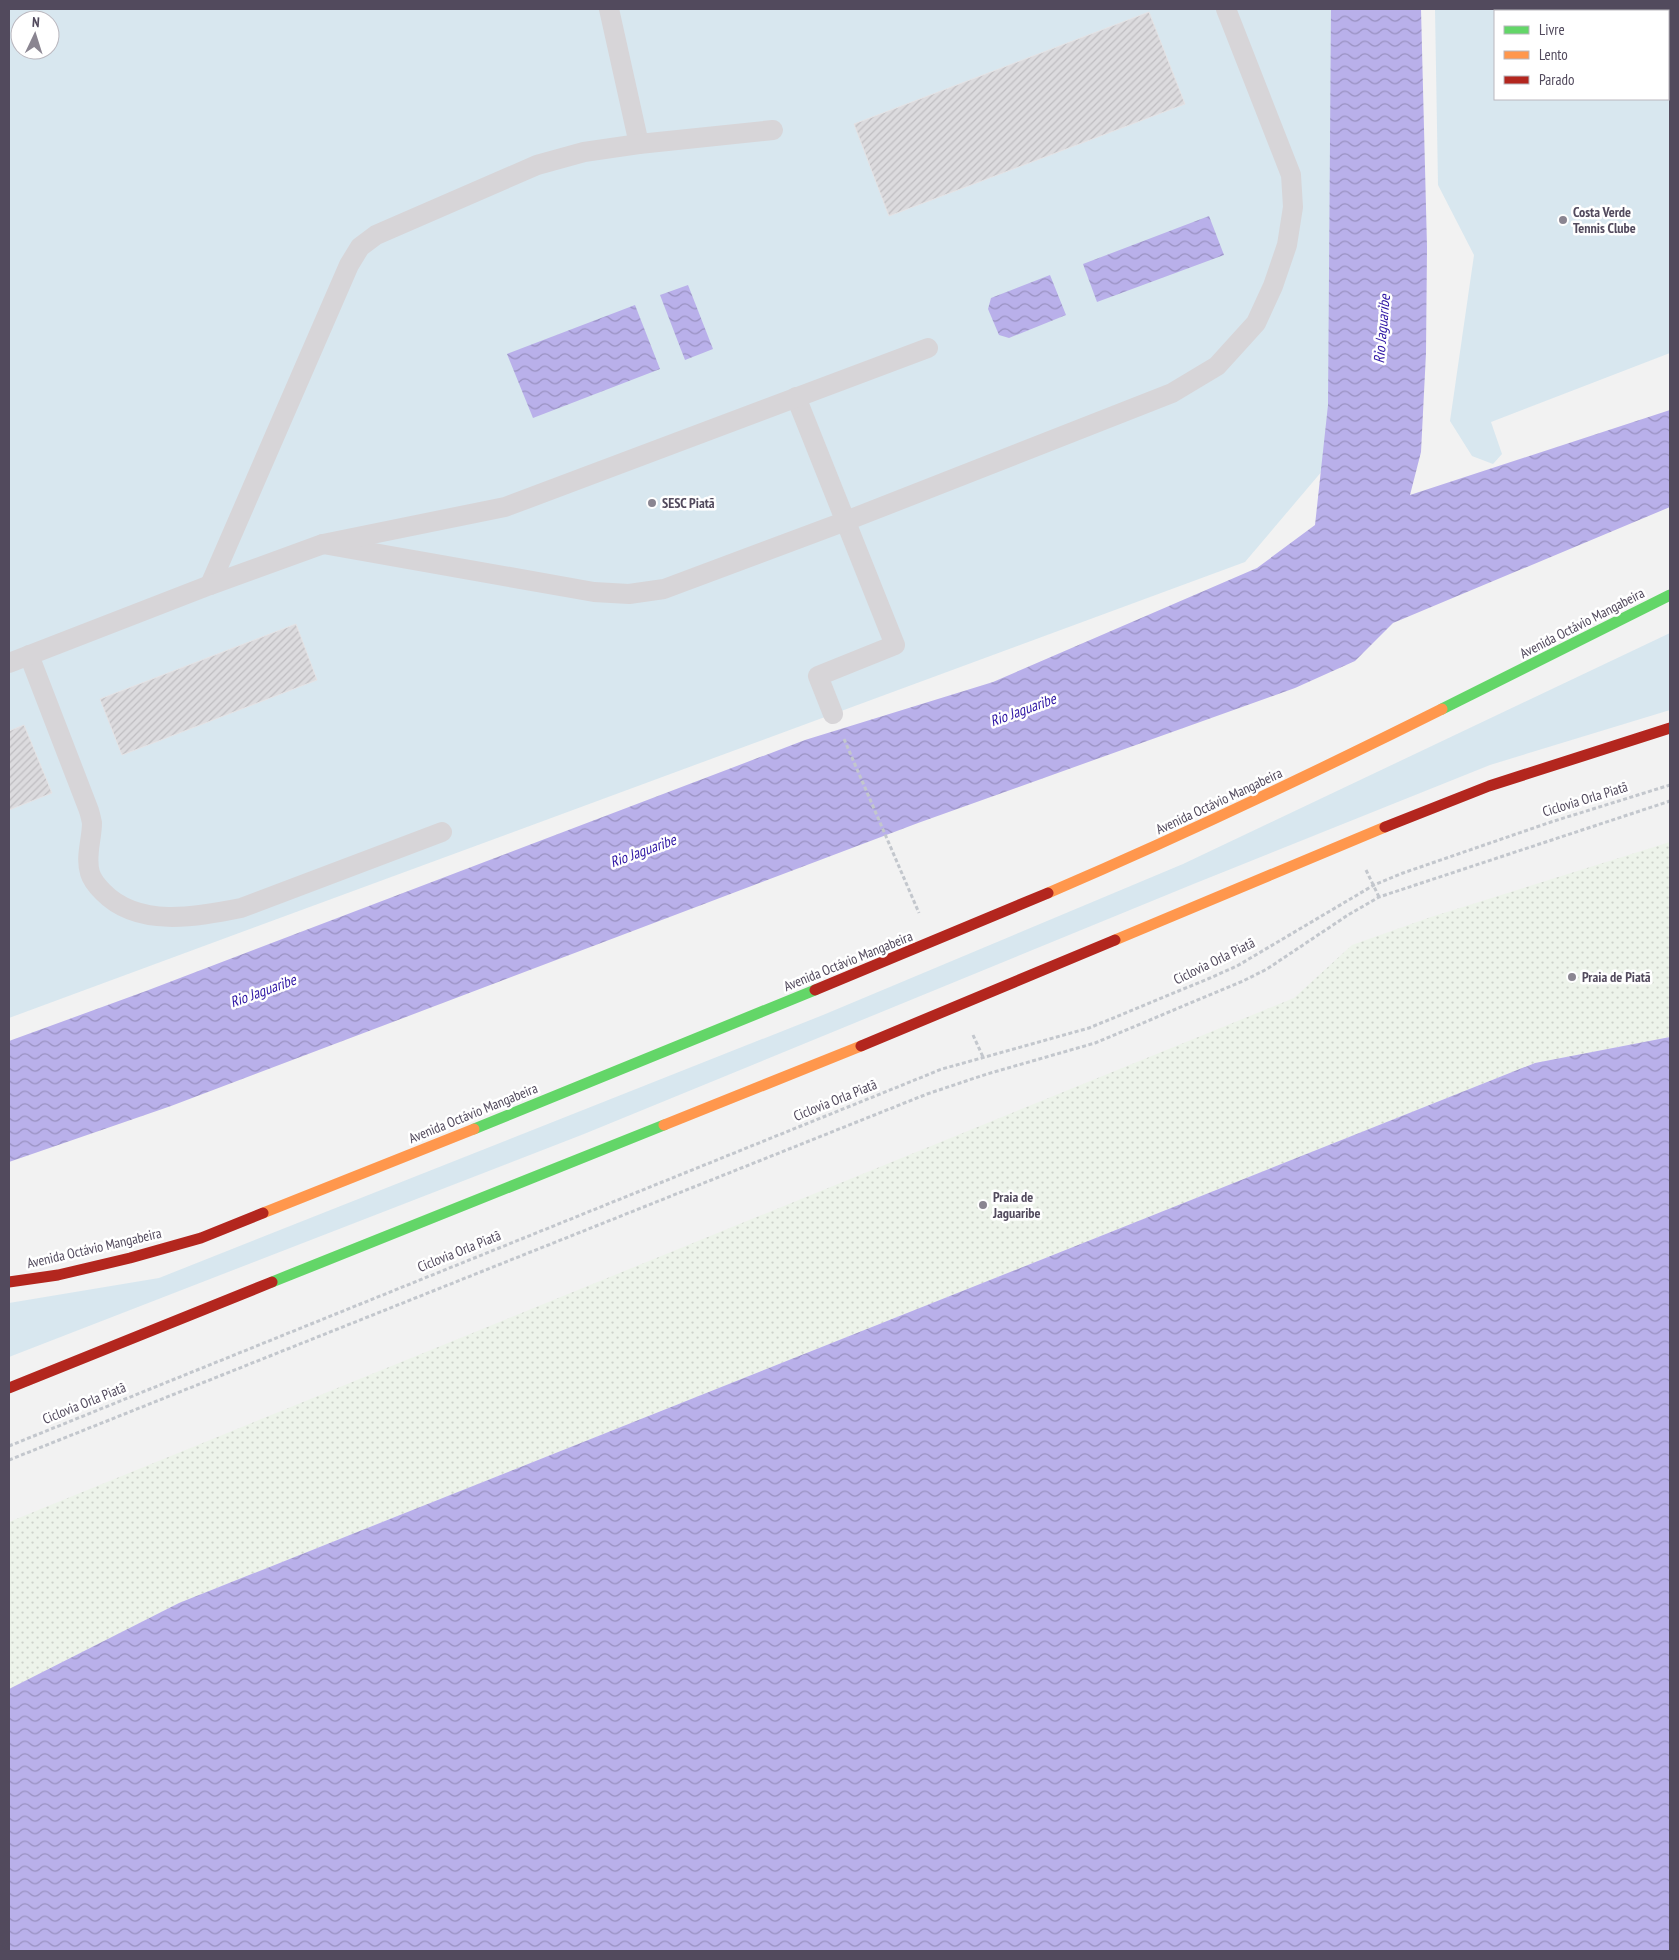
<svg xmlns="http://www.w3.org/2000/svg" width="1679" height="1960" font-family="'PT Sans Narrow',sans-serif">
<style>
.green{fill:#d8e7ef;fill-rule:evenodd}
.sand{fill:url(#sand-dots)}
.water{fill:url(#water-waves)}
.building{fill:url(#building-hatch);stroke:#e4e3e5}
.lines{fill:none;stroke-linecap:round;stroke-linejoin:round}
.path{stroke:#c3c7cd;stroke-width:3;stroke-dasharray:4 2.5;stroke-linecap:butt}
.lane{stroke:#d7d5d8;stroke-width:20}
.fast{stroke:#63d668;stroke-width:11}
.slow{stroke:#ff974d;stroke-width:11}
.jam{stroke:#b3261e;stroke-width:11}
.poi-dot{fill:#8a8591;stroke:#fff;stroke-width:2}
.labels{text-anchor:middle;stroke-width:5;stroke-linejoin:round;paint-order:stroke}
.poi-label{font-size:14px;font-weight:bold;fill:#524a5d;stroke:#fff;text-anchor:start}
.street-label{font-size:14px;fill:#524a5d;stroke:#fff}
.water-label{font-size:15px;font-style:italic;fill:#2e16a4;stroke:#fff}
</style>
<defs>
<pattern id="sand-dots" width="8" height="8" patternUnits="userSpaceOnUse" patternTransform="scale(1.25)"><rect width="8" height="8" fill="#edf3ea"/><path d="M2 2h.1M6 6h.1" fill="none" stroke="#cdd2cb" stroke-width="1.8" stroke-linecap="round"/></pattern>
<pattern id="water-waves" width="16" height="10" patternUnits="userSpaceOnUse" patternTransform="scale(1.25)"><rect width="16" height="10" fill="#b9b0ea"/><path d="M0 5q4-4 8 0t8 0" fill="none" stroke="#9991c1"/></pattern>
<pattern id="building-hatch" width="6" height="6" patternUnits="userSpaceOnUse" patternTransform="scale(1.25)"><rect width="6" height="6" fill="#dcdbde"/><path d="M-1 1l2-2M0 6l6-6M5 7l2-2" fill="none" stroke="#bfbdc1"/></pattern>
</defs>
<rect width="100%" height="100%" fill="#f2f2f2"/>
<!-- green -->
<g class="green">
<path d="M9 9H1348L1345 444 1245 562 9 1018ZM20 20H50V50H20Z"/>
<path d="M1435 9H1670V353L1491 422 1502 454 1493 464 1472 456 1450 421 1474 255 1438 185ZM1495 11H1668V99H1495Z"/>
<path d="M1670 633V710L1490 765 1191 885 584 1134 9 1357V1303L159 1278 823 1015 1183 864Z"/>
</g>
<!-- sand -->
<path class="sand" d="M1670 842V1037L1535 1063 179 1603 9 1689V1522L1294 998 1352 945 1431 917Z"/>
<!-- water -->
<g class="water">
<path d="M1331 9H1421L1427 247 1426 353 1421 452 1410 495 1670 410V507L1393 623 1355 661 1295 688 918 823 171 1106 9 1162V1041L146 991 805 740 993 682 1257 568 1315 525 1328 405Z"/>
<path d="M1209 216 1224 255 1097 302 1083 264Z"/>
<path d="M1050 275 1066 315 1009 338 999 335 988 309 991 298Z"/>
<path d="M688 285 713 349 685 360 660 295Z"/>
<path d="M635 305 660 369 533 418 507 354Z"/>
<path d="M1670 1037V1951H9V1689L179 1603 1535 1063Z"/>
</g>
<!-- building -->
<g class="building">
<path d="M1149 12 1185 104 889 216 854 124Z"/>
<path d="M296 624 317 680 122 755 100 699Z"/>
<path d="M24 725 52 793 9 810V731Z"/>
</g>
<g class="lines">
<!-- path -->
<g class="path">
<path d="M844 739 919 913"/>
<path d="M1366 870 1379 897"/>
<path d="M973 1035 983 1057"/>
<path d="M9 1446 942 1069 1089 1028 1210 978 1237 966 1374 885 1403 873 1551 822 1670 785"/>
<path d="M9 1460 927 1094 987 1074 1095 1043 1243 981 1267 969 1348 915 1379 897 1670 801"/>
</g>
<!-- lane -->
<g class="lane">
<path d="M609 9 639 144"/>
<path d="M796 397 895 645 818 676 833 714"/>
<path d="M323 544 594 592 629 594 664 589 846 521 1172 393 1217 366 1256 323 1273 286 1287 245 1293 207 1291 175 1226 9"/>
<path d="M210 585 349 265 360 247 376 235 537 165 584 152 639 144 773 130"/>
<path d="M29 655 88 808C90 813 91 818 92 823 92 839 85 857 90 873 92 880 98 887 103 892 138 928 196 917 241 908L442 832"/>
<path d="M9 663 210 585 323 544 505 507 928 348"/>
</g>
<!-- fast -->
<g class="fast">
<path d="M1442 709 1670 595"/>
<path d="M474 1129 815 990"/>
<path d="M272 1282 664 1125"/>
</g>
<!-- slow -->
<g class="slow">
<path d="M1048 893C1181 836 1312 774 1442 709"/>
<path d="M1115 940 1385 827"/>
<path d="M664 1125 861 1046"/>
<path d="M263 1213 474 1129"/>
</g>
<!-- jam -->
<g class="jam">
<path d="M1385 827 1489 786 1670 728"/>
<path d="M815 990 1048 893"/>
<path d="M861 1046 1115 940"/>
<path d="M9 1282 58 1275 130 1258 201 1238 263 1213"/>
<path d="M9 1388 272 1282"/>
</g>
</g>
<!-- markers -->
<g class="poi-dot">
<circle cx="1563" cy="220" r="5"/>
<circle cx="652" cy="503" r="5"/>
<circle cx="1572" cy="977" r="5"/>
<circle cx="983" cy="1205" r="5"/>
</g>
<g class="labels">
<!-- poi labels -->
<g class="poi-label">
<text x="1573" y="217">Costa Verde<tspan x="1573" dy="16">Tennis Clube</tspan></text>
<text x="662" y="508">SESC Piatã</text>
<text x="1582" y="982">Praia de Piatã</text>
<text x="993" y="1202">Praia de<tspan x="993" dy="16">Jaguaribe</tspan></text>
</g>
<!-- street labels -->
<g class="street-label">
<text transform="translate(1582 623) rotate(-27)" y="5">Avenida Octávio Mangabeira</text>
<text transform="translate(1585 799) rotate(-17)" y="5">Ciclovia Orla Piatã</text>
<text transform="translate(1219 801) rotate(-25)" y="5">Avenida Octávio Mangabeira</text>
<text transform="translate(848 961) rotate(-22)" y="5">Avenida Octávio Mangabeira</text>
<text transform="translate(1214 961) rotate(-26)" y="5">Ciclovia Orla Piatã</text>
<text transform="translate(835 1100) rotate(-22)" y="5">Ciclovia Orla Piatã</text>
<text transform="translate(473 1113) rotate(-22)" y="5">Avenida Octávio Mangabeira</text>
<text transform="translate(94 1248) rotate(-13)" y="5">Avenida Octávio Mangabeira</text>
<text transform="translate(459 1251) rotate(-22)" y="5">Ciclovia Orla Piatã</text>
<text transform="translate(84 1403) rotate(-22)" y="5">Ciclovia Orla Piatã</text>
</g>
<!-- water labels -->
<g class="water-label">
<text transform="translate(1382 329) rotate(-85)" y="5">Rio Jaguaribe</text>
<text transform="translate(1023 710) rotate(-20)" y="5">Rio Jaguaribe</text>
<text transform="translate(643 851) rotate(-20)" y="5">Rio Jaguaribe</text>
<text transform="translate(263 991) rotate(-20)" y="5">Rio Jaguaribe</text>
</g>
</g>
<!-- border -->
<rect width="1679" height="1960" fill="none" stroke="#524a5d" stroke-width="20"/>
<!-- legend -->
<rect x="1494" y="10" width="175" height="90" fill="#ffffff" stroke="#bab7be"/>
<rect x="1504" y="26" width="25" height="8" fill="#63d668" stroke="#bab7be"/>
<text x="1539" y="35" font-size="15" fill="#524a5d">Livre</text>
<rect x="1504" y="51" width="25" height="8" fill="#ff974d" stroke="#bab7be"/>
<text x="1539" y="60" font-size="15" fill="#524a5d">Lento</text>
<rect x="1504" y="76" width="25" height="8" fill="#b3261e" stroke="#bab7be"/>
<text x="1539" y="85" font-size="15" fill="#524a5d">Parado</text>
<!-- north arrow -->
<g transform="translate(35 35) rotate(4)"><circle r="24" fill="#ffffff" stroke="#bab7be"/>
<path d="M0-4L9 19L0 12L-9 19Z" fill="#8a8591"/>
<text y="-8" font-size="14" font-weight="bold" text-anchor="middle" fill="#524a5d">N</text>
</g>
</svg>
